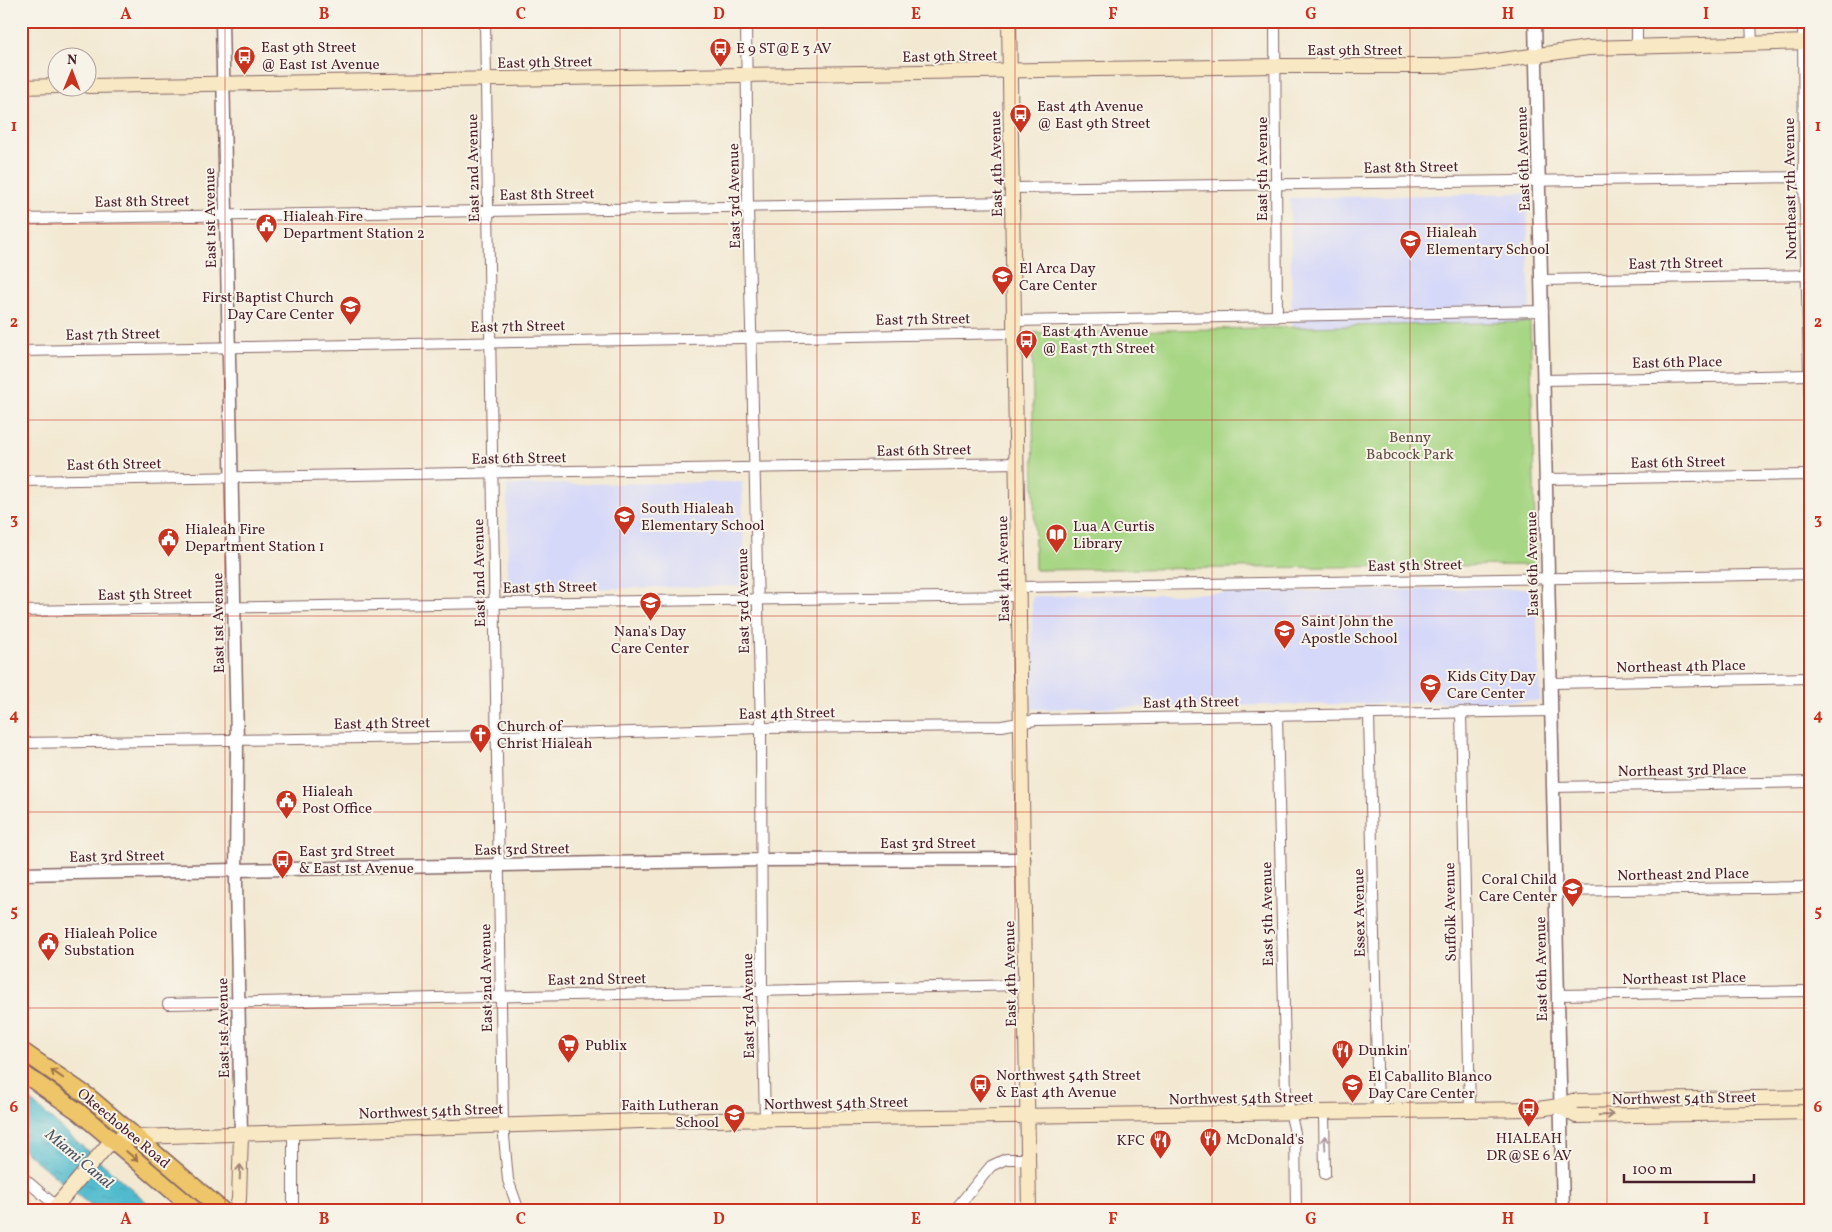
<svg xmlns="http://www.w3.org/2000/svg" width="1832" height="1232" font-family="Vollkorn,serif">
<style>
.built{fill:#d5d8f9}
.park{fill:#a7d684;stroke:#787a58}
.water{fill:url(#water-ripples);stroke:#4e6d7c}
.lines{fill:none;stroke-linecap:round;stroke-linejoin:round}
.minor-casing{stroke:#856666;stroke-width:12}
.tertiary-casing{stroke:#856666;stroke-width:15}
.secondary-casing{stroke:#856666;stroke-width:16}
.trunk-casing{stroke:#856666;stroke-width:19}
.minor{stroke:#fff;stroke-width:10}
.tertiary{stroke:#fff;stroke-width:12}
.secondary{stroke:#f8e8c3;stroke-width:14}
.trunk{stroke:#eec569;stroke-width:16}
.oneway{stroke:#9c724a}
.oneway2{stroke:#a18477}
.oneway3{stroke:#ae9aa0}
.grid{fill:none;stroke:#c8321e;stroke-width:1;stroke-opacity:0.55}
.labels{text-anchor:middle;stroke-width:4;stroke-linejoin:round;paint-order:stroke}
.poi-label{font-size:15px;fill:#4a1f2b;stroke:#f7f3e8;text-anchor:start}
.street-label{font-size:15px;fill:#4a1f2b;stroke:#f7f3e8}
.park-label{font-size:15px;fill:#614d41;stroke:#f7f3e8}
.water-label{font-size:16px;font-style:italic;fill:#4c5664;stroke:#f7f3e8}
.neatline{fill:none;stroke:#c8321e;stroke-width:2}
.grid-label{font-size:16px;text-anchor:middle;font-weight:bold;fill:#c8321e}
</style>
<defs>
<pattern id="water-ripples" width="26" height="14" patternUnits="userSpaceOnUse" patternTransform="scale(1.25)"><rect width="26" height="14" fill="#51bbce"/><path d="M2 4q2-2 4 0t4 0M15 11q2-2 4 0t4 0" fill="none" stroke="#4597a7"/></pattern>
</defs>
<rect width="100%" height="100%" fill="#f7f3e8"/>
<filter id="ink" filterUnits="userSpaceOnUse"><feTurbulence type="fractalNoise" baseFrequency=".02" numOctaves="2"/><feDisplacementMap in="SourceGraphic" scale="10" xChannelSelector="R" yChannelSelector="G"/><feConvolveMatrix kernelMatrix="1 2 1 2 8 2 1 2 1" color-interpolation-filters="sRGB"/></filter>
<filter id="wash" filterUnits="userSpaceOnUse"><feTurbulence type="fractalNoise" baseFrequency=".0096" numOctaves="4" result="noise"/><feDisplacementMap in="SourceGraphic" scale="20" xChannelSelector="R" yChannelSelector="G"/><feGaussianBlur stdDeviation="1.12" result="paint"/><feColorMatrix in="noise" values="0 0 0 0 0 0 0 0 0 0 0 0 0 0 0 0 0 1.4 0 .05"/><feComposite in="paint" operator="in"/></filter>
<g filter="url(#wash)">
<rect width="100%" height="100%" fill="#f3e9d3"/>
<!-- built -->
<g class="built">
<path d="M1527 193 1530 322 1292 327 1290 198Z"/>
<path d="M742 482 745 586 508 590 507 485Z"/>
<path d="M1529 588 1536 595 1540 701 1032 709V598L1035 596Z"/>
</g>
<!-- park -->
<path class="park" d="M1530 322 1536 565 1035 570 1032 333Z"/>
<!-- water -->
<path class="water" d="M21 1091 42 1111 157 1211H97L21 1148Z"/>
</g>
<g filter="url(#ink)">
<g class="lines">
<defs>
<g id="minor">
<path d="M485 21 503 1125 508 1180 519 1211"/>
<path d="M746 21 748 206 761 728 762 991 765 1120"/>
<path d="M1275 21 1277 317"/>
<path d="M1637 21V46"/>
<path d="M1751 21 1752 43"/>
<path d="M1803 21 1804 177 1811 446"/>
<path d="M1012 188 1811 177"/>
<path d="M21 219 1013 202"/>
<path d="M1542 280 1811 275"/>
<path d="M1015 321 1543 311"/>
<path d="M21 351 1015 333"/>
<path d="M1544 380 1811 375"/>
<path d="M1547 479 1811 475"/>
<path d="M21 481 1017 463"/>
<path d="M1019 587 1811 574"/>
<path d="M21 611 495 603 1020 596"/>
<path d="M1552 683 1811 678"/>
<path d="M1461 712 1470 1111"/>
<path d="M1369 714 1378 1112"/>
<path d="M1277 715 1286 1094 1295 1133 1296 1211"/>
<path d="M21 743 498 736 761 728 1002 726 1035 720 1552 711"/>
<path d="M1553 787 1811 782"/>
<path d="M1556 891 1811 887"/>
<path d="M1557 995 1811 991"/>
<path d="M168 1004 1027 985"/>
<path d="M1324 1112 1325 1174"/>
<path d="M21 1176 62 1211"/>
<path d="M293 1211V1132"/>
<path d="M954 1211 991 1166 1006 1159H1028"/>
</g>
<g id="tertiary">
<path d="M222 21 237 740 236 882 241 1134"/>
<path d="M1535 21 1563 1211"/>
<path d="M21 874 763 860 1024 859"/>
</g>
<g id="secondary">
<path d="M1009 21 1029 1211"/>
<path d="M88 86 1277 66H1437L1474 64 1588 48 1811 42"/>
<path d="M21 87 58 86"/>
<path d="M1559 1106 1576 1116 1811 1112"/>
<path d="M54 1211 56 1206 106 1147 118 1139 137 1137 640 1121 1538 1109 1559 1106 1572 1101 1811 1097"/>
<path d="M236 1211 239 1199 241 1134"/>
</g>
<g id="trunk">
<path d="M21 1050 89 1097 223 1211"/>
<path d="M21 1072 79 1112 196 1211"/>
</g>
</defs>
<!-- minor casing -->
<use href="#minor" class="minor-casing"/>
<!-- tertiary casing -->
<use href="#tertiary" class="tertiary-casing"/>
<!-- secondary casing -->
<use href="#secondary" class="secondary-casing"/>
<!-- trunk casing -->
<use href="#trunk" class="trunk-casing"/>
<!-- minor -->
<use href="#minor" class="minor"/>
<!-- tertiary -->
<use href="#tertiary" class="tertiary"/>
<!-- secondary -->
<use href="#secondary" class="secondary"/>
<!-- trunk -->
<use href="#trunk" class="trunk"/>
</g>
<!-- one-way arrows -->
<defs><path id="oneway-shaft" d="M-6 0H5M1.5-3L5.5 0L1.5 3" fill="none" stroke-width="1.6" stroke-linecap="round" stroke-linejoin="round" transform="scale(1.25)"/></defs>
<g class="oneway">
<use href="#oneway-shaft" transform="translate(57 1074) rotate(-145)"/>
<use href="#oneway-shaft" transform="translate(132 1156) rotate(40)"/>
</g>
<g class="oneway2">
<use href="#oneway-shaft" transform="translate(1606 1115) rotate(-1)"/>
<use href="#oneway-shaft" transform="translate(240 1172) rotate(-88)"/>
</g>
<use class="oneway3" href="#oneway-shaft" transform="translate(1325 1143) rotate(-93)"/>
</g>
<!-- grid -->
<path class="grid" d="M225 21V1211M422 21V1211M620 21V1211M817 21V1211M1015 21V1211M1212 21V1211M1410 21V1211M1607 21V1211M21 224H1811M21 420H1811M21 616H1811M21 812H1811M21 1008H1811"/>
<!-- icons -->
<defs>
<symbol id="bus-pin" viewBox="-11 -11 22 30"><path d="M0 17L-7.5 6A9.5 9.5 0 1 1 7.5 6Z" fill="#c8321e" stroke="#f7f3e8"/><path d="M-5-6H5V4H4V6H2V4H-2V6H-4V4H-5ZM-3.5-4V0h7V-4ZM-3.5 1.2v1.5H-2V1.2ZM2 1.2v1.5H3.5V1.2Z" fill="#fff"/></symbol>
<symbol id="civic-pin" viewBox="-11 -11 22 30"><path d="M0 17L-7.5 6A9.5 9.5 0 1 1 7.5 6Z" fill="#c8321e" stroke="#f7f3e8"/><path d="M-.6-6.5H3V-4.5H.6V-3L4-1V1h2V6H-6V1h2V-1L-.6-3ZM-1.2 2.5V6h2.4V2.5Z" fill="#fff"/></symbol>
<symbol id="school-pin" viewBox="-11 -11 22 30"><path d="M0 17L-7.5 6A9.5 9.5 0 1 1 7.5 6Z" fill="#c8321e" stroke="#f7f3e8"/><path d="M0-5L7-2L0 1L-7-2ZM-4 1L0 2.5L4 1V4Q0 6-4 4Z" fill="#fff"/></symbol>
<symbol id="library-pin" viewBox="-11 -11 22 30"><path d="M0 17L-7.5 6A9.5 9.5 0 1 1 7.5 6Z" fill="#c8321e" stroke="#f7f3e8"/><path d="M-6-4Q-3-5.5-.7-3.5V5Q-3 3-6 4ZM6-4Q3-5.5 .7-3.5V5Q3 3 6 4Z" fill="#fff"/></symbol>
<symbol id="church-pin" viewBox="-11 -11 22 30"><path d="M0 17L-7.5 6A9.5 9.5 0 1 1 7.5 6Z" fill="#c8321e" stroke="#f7f3e8"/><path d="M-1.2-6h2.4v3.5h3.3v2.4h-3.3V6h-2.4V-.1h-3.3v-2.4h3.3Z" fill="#fff"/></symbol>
<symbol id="supermarket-pin" viewBox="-11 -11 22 30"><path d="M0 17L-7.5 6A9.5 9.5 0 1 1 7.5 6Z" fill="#c8321e" stroke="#f7f3e8"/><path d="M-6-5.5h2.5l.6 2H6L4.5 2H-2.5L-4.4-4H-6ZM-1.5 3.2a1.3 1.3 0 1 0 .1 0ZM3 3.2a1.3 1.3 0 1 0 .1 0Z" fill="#fff"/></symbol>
<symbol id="restaurant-pin" viewBox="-11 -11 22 30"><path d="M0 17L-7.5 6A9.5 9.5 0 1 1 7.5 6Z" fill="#c8321e" stroke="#f7f3e8"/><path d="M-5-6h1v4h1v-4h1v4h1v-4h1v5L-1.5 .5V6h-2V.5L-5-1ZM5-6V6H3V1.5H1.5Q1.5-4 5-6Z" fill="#fff"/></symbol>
</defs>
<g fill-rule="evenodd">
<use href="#bus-pin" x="708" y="36" width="25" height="34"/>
<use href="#bus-pin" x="232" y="44" width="25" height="34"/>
<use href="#bus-pin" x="1008" y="102" width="25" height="34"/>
<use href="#civic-pin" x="254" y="212" width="25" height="34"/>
<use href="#school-pin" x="1398" y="228" width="25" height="34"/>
<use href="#school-pin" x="990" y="264" width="25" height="34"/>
<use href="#school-pin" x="338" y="294" width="25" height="34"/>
<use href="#bus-pin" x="1014" y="328" width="25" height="34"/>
<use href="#school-pin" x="612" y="504" width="25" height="34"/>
<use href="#library-pin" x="1044" y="522" width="25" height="34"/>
<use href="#civic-pin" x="156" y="526" width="25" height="34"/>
<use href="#school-pin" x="638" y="590" width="25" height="34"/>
<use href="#school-pin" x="1272" y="618" width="25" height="34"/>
<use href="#school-pin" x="1418" y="672" width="25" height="34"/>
<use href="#church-pin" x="468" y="722" width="25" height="34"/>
<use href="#civic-pin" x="274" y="788" width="25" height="34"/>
<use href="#bus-pin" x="270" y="848" width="25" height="34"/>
<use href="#school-pin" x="1560" y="876" width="25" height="34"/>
<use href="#civic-pin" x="36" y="930" width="25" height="34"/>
<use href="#supermarket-pin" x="556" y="1032" width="25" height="34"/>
<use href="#restaurant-pin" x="1330" y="1038" width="25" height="34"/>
<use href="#bus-pin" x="968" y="1072" width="25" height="34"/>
<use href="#school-pin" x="1340" y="1072" width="25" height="34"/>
<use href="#bus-pin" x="1516" y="1096" width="25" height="34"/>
<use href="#school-pin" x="722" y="1102" width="25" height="34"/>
<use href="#restaurant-pin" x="1198" y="1126" width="25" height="34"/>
<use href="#restaurant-pin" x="1148" y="1128" width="25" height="34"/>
</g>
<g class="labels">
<!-- poi labels -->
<g class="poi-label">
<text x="261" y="52">East 9th Street<tspan x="261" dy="17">@ East 1st Avenue</tspan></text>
<text x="736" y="53">E 9 ST@E 3 AV</text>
<text x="1037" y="111">East 4th Avenue<tspan x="1037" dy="17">@ East 9th Street</tspan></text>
<text x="283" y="221">Hialeah Fire<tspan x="283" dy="17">Department Station 2</tspan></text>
<text x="1426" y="237">Hialeah<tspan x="1426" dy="17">Elementary School</tspan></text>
<text x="1019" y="273">El Arca Day<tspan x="1019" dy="17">Care Center</tspan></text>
<text x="334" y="302" text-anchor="end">First Baptist Church<tspan x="334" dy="17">Day Care Center</tspan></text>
<text x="1042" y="336">East 4th Avenue<tspan x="1042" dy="17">@ East 7th Street</tspan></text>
<text x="641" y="513">South Hialeah<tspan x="641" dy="17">Elementary School</tspan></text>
<text x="1073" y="531">Lua A Curtis<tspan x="1073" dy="17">Library</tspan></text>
<text x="185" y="534">Hialeah Fire<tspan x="185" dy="17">Department Station 1</tspan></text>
<text x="1301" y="626">Saint John the<tspan x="1301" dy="17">Apostle School</tspan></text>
<text x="650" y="636" text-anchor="middle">Nana's Day<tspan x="650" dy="17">Care Center</tspan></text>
<text x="1447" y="681">Kids City Day<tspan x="1447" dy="17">Care Center</tspan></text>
<text x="497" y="731">Church of<tspan x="497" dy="17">Christ Hialeah</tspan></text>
<text x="302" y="796">Hialeah<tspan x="302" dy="17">Post Office</tspan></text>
<text x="299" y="856">East 3rd Street<tspan x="299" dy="17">&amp; East 1st Avenue</tspan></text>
<text x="1557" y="884" text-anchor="end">Coral Child<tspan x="1557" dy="17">Care Center</tspan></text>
<text x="64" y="938">Hialeah Police<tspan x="64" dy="17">Substation</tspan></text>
<text x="585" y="1050">Publix</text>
<text x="1358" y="1055">Dunkin'</text>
<text x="996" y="1080">Northwest 54th Street<tspan x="996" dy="17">&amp; East 4th Avenue</tspan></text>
<text x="1368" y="1081">El Caballito Blanco<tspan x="1368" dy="17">Day Care Center</tspan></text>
<text x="719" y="1110" text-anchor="end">Faith Lutheran<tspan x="719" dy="17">School</tspan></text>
<text x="1529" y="1143" text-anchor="middle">HIALEAH<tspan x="1529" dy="17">DR@SE 6 AV</tspan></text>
<text x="1226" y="1144">McDonald's</text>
<text x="1145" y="1145" text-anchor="end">KFC</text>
</g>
<!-- street labels -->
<g class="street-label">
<text x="1355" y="55">East 9th Street</text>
<text transform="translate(950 56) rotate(-1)" y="5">East 9th Street</text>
<text transform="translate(545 62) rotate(-1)" y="5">East 9th Street</text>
<text transform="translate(1523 159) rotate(-92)" y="5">East 6th Avenue</text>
<text transform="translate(996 164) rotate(-91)" y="5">East 4th Avenue</text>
<text transform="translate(1411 167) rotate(-1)" y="5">East 8th Street</text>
<text transform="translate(473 168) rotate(-91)" y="5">East 2nd Avenue</text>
<text transform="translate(1262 169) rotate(-90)" y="5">East 5th Avenue</text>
<text transform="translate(1790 189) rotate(-91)" y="5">Northeast 7th Avenue</text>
<text transform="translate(547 194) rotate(-1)" y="5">East 8th Street</text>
<text transform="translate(734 196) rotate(-91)" y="5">East 3rd Avenue</text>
<text transform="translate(142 201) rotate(-1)" y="5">East 8th Street</text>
<text transform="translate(210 218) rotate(-91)" y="5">East 1st Avenue</text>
<text transform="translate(1676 263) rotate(-1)" y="5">East 7th Street</text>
<text transform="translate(923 319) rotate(-1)" y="5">East 7th Street</text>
<text transform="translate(518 326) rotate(-1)" y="5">East 7th Street</text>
<text transform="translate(113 334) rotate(-1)" y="5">East 7th Street</text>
<text transform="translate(1677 362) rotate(-1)" y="5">East 6th Place</text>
<text transform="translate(924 450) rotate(-1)" y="5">East 6th Street</text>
<text transform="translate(519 458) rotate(-1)" y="5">East 6th Street</text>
<text transform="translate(1678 462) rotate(-1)" y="5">East 6th Street</text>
<text transform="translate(114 464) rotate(-1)" y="5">East 6th Street</text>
<text transform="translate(1532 564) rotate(-91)" y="5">East 6th Avenue</text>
<text transform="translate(1415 565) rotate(-1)" y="5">East 5th Street</text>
<text transform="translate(1003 569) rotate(-91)" y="5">East 4th Avenue</text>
<text transform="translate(479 573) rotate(-91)" y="5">East 2nd Avenue</text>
<text transform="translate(550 587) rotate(-1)" y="5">East 5th Street</text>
<text transform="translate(145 594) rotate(-1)" y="5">East 5th Street</text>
<text transform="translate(743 601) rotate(-91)" y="5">East 3rd Avenue</text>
<text transform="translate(218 623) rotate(-91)" y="5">East 1st Avenue</text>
<text transform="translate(1681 666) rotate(-1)" y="5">Northeast 4th Place</text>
<text transform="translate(1191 702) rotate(-1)" y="5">East 4th Street</text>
<text transform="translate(787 713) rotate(-1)" y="5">East 4th Street</text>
<text transform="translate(382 723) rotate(-1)" y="5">East 4th Street</text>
<text transform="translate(1682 770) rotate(-1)" y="5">Northeast 3rd Place</text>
<text x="928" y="848">East 3rd Street</text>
<text transform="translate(522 849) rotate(-1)" y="5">East 3rd Street</text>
<text transform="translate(117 856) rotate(-1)" y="5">East 3rd Street</text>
<text transform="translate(1683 874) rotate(-1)" y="5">Northeast 2nd Place</text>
<text transform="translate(1450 912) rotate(-91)" y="5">Suffolk Avenue</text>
<text transform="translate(1359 913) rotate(-91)" y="5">Essex Avenue</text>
<text transform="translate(1267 914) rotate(-91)" y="5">East 5th Avenue</text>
<text transform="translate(1541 969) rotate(-91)" y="5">East 6th Avenue</text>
<text transform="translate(1010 974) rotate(-91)" y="5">East 4th Avenue</text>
<text transform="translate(486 978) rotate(-91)" y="5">East 2nd Avenue</text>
<text transform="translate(1684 978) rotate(-1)" y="5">Northeast 1st Place</text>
<text transform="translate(597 979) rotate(-1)" y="5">East 2nd Street</text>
<text transform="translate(748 1006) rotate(-91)" y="5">East 3rd Avenue</text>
<text transform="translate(223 1028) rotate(-91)" y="5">East 1st Avenue</text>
<text transform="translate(1241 1098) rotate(-1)" y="5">Northwest 54th Street</text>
<text transform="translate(1684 1098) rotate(-1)" y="5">Northwest 54th Street</text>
<text transform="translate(836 1103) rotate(-1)" y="5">Northwest 54th Street</text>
<text transform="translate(431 1111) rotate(-2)" y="5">Northwest 54th Street</text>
<text transform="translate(124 1128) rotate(40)" y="5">Okeechobee Road</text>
</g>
<!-- park labels -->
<g class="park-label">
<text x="1410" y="442">Benny<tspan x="1410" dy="17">Babcock Park</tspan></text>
</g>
<!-- water labels -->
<g class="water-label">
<text transform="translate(80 1158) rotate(40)" y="6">Miami Canal</text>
</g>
</g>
<!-- margin -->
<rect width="1832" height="1232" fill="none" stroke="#f7f3e8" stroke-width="55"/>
<!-- north arrow -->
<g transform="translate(72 72) rotate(1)"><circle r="24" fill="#f7f3e8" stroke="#b29e9c"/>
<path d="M0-4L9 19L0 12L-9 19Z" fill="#c8321e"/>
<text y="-8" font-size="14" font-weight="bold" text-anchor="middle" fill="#4a1f2b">N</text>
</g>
<!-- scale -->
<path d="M1624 1174v8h130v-8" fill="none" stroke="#4a1f2b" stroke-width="2.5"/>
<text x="1632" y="1174" font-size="15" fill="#4a1f2b" stroke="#f7f3e8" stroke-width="4" paint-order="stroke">100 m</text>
<rect x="28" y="28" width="1776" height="1176" class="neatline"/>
<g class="grid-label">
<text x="126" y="19">A</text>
<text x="324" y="19">B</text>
<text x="521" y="19">C</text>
<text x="719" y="19">D</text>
<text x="916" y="19">E</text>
<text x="1113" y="19">F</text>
<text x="1311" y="19">G</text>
<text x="1508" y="19">H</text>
<text x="1706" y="19">I</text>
<text x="14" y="131">1</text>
<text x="1818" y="131">1</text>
<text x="14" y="327">2</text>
<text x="1818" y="327">2</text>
<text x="14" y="524">3</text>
<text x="1818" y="524">3</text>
<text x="14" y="720">4</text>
<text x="1818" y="720">4</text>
<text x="14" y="916">5</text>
<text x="1818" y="916">5</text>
<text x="14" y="1112">6</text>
<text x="1818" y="1112">6</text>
<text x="126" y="1224">A</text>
<text x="324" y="1224">B</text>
<text x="521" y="1224">C</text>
<text x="719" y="1224">D</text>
<text x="916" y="1224">E</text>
<text x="1113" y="1224">F</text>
<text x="1311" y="1224">G</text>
<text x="1508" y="1224">H</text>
<text x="1706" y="1224">I</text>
</g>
</svg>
